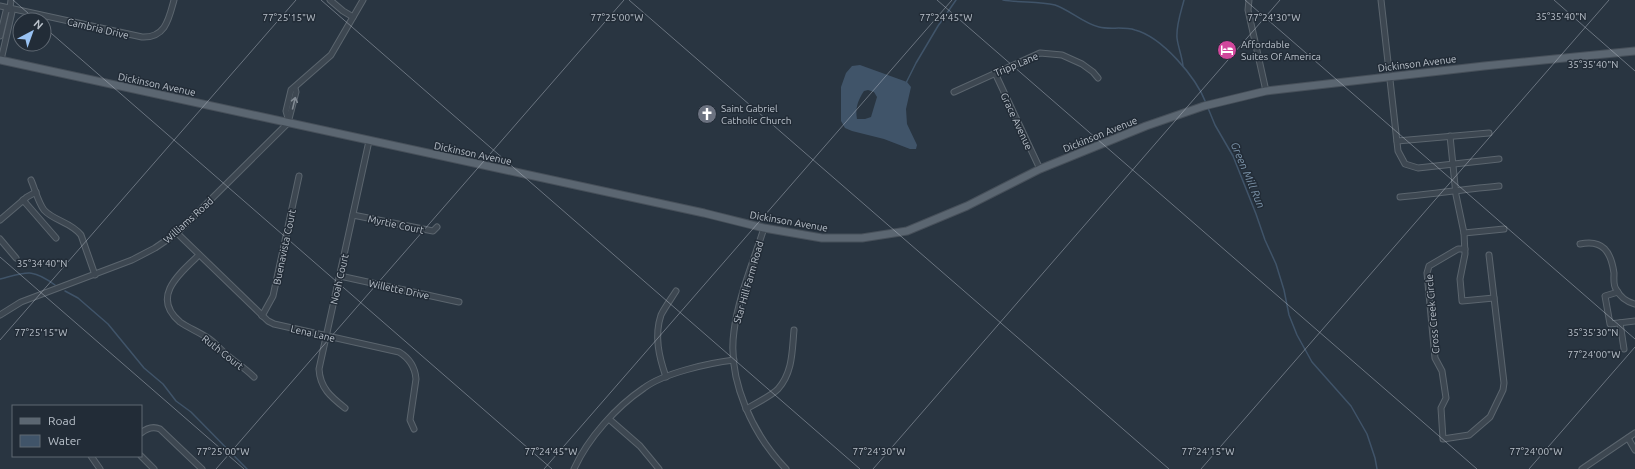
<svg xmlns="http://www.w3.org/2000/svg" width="1635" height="469" font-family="Ubuntu,sans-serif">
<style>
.water{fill:#405469;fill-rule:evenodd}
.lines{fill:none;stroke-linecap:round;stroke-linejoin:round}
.stream{stroke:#405469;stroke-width:1.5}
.minor-casing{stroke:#5b656e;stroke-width:7}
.major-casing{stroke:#47505a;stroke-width:9}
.minor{stroke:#3d4751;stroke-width:5}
.major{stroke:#5b6671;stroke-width:7}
.oneway{stroke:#828b94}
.ticks{fill:none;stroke:#bac2cb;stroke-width:1;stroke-opacity:0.45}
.labels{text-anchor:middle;stroke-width:3;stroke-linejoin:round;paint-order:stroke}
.street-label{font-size:10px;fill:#bac2cb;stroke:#222c37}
.poi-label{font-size:10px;fill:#bac2cb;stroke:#222c37;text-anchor:start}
.water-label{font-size:11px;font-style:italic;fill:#7d95ab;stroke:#222c37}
.ticks-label{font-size:10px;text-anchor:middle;fill:#bac2cb;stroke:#222c37;stroke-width:3;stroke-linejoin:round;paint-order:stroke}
</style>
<rect width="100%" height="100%" fill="#293541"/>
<!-- water -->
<path class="water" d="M860 65 907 82 911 87 906 109 907 124 917 145 916 149H910L884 139 852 131 845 128 841 121V87L846 73 852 66ZM868 90 874 92 877 97 871 117 865 119H857C855 108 858 100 864 91Z"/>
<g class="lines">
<!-- stream -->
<g class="stream">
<path d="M1003 0C1021 3 1038 1 1055 5 1070 10 1084 24 1099 27 1110 30 1123 26 1135 30 1162 37 1196 77 1206 103"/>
<path d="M1183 66C1182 56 1178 47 1177 38 1176 25 1181 12 1184 0"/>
<path d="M906 83 916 63 938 26 956 0"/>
<path d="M1208 108 1215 125 1233 156 1256 214 1265 240 1276 264 1284 290 1289 315 1297 335 1312 362 1351 406 1367 434 1375 458 1377 469"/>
<path d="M0 279C27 272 32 268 55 285"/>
<path d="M65 291 78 298 108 324 144 368 163 384 176 401 191 412 247 469"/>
</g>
<defs>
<g id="minor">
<path d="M330 0 343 11 353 17"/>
<path d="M1249 0 1248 10 1266 91"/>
<path d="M1381 0 1398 151 1405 164 1418 168 1499 159"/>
<path d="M0 6 142 37C166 38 169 18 174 0"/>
<path d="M0 36 6 11 10 8"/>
<path d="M1 60 12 12 10 8 11 0"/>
<path d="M995 73 1040 169"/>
<path d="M954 92 1040 53 1062 55 1082 64 1093 72 1098 78"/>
<path d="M288 118 286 111 291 90 331 55 363 0"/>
<path d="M1450 136 1456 195 1464 233 1465 254 1460 279 1462 301 1494 298"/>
<path d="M1397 141 1489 133"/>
<path d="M31 180C35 189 38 202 44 210 54 221 71 222 81 235L95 275"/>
<path d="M1400 197C1434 194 1466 189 1499 186"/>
<path d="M23 200 56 238"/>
<path d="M353 215 433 231 437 227"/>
<path d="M0 220 27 197 36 192"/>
<path d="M764 228C754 260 738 298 734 331 727 380 753 435 786 469"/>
<path d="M177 233 268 321 274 324 399 352C409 358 415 366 416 379L410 420 414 429"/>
<path d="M1464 233 1504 229"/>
<path d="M0 239 16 258"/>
<path d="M1580 244C1603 239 1611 252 1614 273 1614 278 1613 285 1616 289 1620 297 1627 302 1635 304"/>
<path d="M1465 249H1458L1429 266 1427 273 1435 358 1442 371 1446 398 1441 408 1443 439 1469 435 1490 417 1503 390 1504 383 1489 255"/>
<path d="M199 255C180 273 150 297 180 322 190 329 202 333 212 341 217 345 222 351 228 356 237 363 246 369 254 377"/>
<path d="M340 276 459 302"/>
<path d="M1618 292 1605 296 1610 324 1635 321"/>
<path d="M0 315 21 302 132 260 155 248 177 233 288 123 296 92 295 88"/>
<path d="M262 316 273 296 299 176"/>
<path d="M1620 323 1624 349"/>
<path d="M666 377C659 357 654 336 661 315 665 307 671 299 676 291"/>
<path d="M345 408C331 397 320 388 319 369L369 141"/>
<path d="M746 409C755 404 771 396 778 389 793 372 792 351 794 330"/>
<path d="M609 419 640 446 659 469"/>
<path d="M141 433C147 428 153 426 160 429L202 469"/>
<path d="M1628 438 1635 450"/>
<path d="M91 456 100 469"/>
<path d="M141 456 154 469"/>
<path d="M574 469C588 438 616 407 644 388 664 373 709 363 734 360"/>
<path d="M1582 469 1635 433"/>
</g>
<path id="major" d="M0 60 704 213 764 228 822 238H862L907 231 967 206 1040 169 1146 126 1204 106 1266 91 1484 66 1635 51"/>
</defs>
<!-- minor casing -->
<use href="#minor" class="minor-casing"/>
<!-- major casing -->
<use href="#major" class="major-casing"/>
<!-- minor -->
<use href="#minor" class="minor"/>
<!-- major -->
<use href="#major" class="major"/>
</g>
<!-- one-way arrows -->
<defs><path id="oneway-shaft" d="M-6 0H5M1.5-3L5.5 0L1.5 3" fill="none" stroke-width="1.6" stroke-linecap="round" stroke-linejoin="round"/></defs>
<use class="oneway" href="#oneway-shaft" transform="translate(294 103) rotate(-76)"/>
<!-- ticks -->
<path class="ticks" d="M13 0 36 20M321 0 860 469M629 0 1169 469M937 0 1477 469M1245 0 1635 339M1554 0 1635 71M44 27 552 469M0 257 244 469M0 340 296 0M216 469 624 0M544 469 952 0M873 469 1280 0M1201 469 1609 0M1529 469 1635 347"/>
<!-- icons -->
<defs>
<symbol id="hotel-disc" viewBox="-11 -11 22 22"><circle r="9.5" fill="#d1479c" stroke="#222c37"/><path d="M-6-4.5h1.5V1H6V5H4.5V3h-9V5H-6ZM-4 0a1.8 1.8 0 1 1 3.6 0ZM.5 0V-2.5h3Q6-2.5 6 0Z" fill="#fff"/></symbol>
<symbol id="church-disc" viewBox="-11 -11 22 22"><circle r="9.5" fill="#6b7280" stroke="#222c37"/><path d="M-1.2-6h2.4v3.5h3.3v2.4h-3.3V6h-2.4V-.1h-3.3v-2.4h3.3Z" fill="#fff"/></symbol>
</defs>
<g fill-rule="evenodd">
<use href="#hotel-disc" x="1216" y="39" width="22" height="22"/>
<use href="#church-disc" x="696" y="103" width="22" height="22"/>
</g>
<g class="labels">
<!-- street labels -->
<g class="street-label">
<text transform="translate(98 28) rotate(13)" y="4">Cambria Drive</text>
<text transform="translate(1417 63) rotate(-7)" y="4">Dickinson Avenue</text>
<text transform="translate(1016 64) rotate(-23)" y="4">Tripp Lane</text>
<text transform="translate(157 84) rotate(12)" y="4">Dickinson Avenue</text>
<text transform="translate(1017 121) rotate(65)" y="4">Grace Avenue</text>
<text transform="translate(1100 134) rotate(-22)" y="4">Dickinson Avenue</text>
<text transform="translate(473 153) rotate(12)" y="4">Dickinson Avenue</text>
<text transform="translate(188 220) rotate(-42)" y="4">Williams Road</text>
<text transform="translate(789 221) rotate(10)" y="4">Dickinson Avenue</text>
<text transform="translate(396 224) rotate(12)" y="4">Myrtie Court</text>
<text transform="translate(284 247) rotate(-78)" y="4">Buenavista Court</text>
<text transform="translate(339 279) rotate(-77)" y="4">Noah Court</text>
<text transform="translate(748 282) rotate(-74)" y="4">Star Hill Farm Road</text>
<text transform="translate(399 289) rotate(12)" y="4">Willette Drive</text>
<text transform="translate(1432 314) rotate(-95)" y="4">Cross Creek Circle</text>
<text transform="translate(313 333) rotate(13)" y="4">Lena Lane</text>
<text transform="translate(223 352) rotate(38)" y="4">Ruth Court</text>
</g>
<!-- poi labels -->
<g class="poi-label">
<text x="1241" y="48">Affordable<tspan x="1241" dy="12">Suites Of America</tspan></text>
<text x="721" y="112">Saint Gabriel<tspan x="721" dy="12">Catholic Church</tspan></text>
</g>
<!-- water labels -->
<g class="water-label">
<text transform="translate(1248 175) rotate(67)" y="4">Green Mill Run</text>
</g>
</g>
<g class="ticks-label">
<text x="1561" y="20">35°35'40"N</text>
<text x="289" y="21">77°25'15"W</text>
<text x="617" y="21">77°25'00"W</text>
<text x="946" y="21">77°24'45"W</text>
<text x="1274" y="21">77°24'30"W</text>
<text x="1593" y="68">35°35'40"N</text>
<text x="42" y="267">35°34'40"N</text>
<text x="1593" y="336">35°35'30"N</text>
<text x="41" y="336">77°25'15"W</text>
<text x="1594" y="358">77°24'00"W</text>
<text x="223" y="455">77°25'00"W</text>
<text x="551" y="455">77°24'45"W</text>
<text x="879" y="455">77°24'30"W</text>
<text x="1208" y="455">77°24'15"W</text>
<text x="1536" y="455">77°24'00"W</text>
</g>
<!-- legend -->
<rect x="12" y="405" width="130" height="52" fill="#222c37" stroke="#5f6872"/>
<rect x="20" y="418" width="20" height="6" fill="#5b6671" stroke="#5f6872"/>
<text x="48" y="425" font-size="12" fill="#bac2cb">Road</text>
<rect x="20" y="435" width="20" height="12" fill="#405469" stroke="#5f6872"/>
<text x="48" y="445" font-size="12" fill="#bac2cb">Water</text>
<!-- north arrow -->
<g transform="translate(32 32) rotate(41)"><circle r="19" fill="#222c37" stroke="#5f6872"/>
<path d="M0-3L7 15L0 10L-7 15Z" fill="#99c2f2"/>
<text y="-6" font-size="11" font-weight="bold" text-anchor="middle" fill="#bac2cb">N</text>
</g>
</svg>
